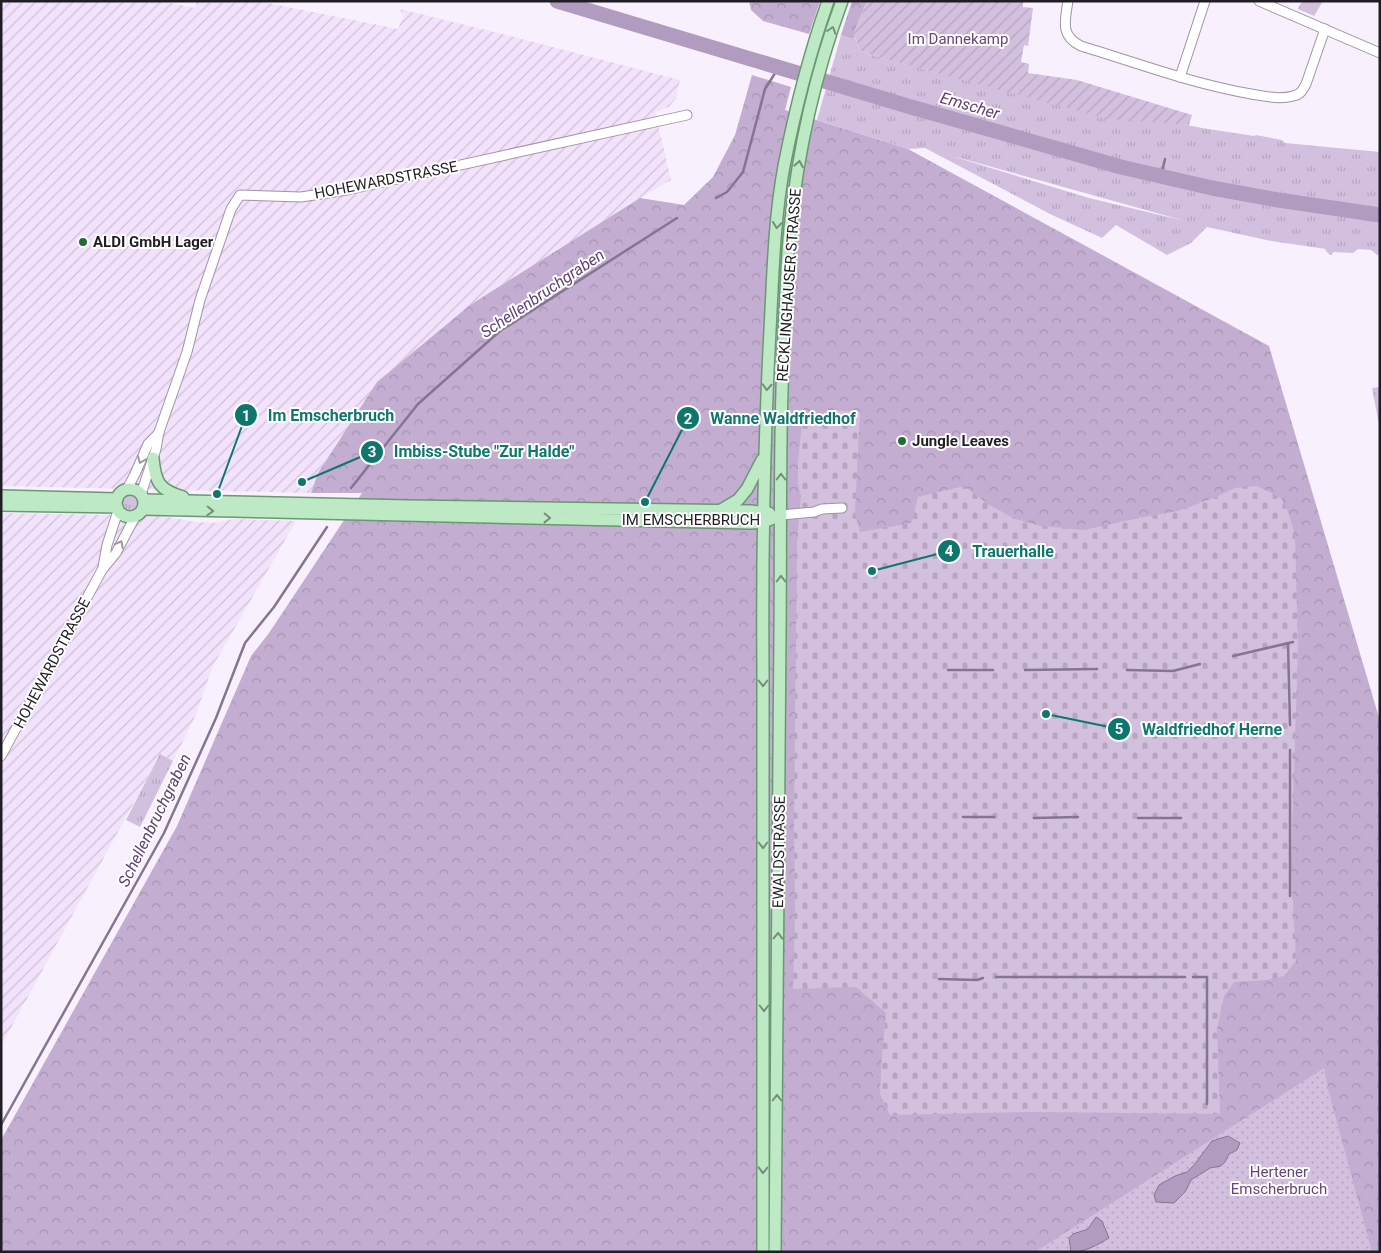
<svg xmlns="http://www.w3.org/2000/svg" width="1381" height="1253" font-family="Roboto,sans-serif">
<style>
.industrial{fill:url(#industrial-furrows)}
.grass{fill:url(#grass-tufts);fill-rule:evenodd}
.forest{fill:url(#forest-crowns)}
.cemetery{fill:url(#cemetery-stones)}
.park{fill:url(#park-dots)}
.garden{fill:url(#garden-furrows)}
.water{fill:#b19bbf;stroke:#867590}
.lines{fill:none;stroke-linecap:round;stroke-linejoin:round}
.stream{stroke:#867590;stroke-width:2.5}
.river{stroke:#b19bbf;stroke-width:15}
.minor-casing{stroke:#9f94a6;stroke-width:11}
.major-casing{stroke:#6a9873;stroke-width:14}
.minor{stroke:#fff;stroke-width:9}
.major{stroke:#bde9c4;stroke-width:11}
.oneway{stroke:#778d7c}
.oneway2{stroke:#9b999c}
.poi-dot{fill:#256b37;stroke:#fff;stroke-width:2}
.labels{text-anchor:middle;stroke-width:4;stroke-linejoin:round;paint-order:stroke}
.park-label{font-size:15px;fill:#654678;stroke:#fff}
.street-label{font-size:15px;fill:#211d24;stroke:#fff}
.poi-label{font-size:15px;font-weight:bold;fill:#211d24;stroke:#fff;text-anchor:start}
.water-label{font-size:16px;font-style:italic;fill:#5f4071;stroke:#fff}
.leader{fill:none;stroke:#0f766e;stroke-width:2}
.callout-dot{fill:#0f766e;stroke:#fff;stroke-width:2}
.mark-label{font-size:15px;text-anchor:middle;font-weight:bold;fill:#fff}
.callout-label{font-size:16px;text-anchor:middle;font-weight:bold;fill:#0f766e;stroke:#fff;stroke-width:4;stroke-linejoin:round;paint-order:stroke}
</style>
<defs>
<pattern id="industrial-furrows" width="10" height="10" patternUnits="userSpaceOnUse" patternTransform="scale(1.25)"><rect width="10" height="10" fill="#f2e2fc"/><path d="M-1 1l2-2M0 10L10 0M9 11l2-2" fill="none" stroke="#cfc1d8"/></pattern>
<pattern id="grass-tufts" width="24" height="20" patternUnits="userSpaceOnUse" patternTransform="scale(1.25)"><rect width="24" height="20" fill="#d3c0df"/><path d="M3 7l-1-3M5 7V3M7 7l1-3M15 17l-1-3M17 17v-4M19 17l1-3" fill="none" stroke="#b5a5bf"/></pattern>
<pattern id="forest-crowns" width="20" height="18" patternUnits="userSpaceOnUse" patternTransform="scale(1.25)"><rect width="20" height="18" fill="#c3add1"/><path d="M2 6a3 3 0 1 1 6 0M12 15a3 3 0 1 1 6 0" fill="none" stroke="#a794b3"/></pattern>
<pattern id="cemetery-stones" width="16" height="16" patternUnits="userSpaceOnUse" patternTransform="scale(1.25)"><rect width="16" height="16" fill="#d3c0df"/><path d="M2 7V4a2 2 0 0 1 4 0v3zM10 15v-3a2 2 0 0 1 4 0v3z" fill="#b5a5bf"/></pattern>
<pattern id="park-dots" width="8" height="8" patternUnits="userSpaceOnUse" patternTransform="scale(1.25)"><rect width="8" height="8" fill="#d3c0df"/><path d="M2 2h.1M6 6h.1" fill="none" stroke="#b5a5bf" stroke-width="1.8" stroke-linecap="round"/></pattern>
<pattern id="garden-furrows" width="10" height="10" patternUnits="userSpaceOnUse" patternTransform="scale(1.25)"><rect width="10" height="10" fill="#d3c0df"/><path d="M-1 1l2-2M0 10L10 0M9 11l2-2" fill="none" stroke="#b5a5bf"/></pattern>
</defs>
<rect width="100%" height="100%" fill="#f8f1fd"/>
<!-- industrial -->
<g class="industrial">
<path d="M1 1H161L195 8 197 1H258L398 29 403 17 400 9 510 36 680 80 676 98 672 103 669 107 655 112 671 180 640 198 470 305 377 382 318 473 311 493 1 486Z"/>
<path d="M1 513 163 516 195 522 214 523 234 519 296 521 213 666 194 719 173 761 160 755 1 1046Z"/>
</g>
<!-- grass -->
<g class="grass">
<path d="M1302 1H1323L1314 16 1298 9Z"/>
<path d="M841 35 852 39 855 37 859 50 878 57 984 85 1202 128 1254 136 1256 135 1282 140 1285 143 1380 152V255H1377L1371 250 1358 249 1353 253 1334 252 1332 254V255H1330L1325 250 1326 249 1271 241 1207 227 1191 243 1167 255 1116 225 1102 238 1050 214 925 148 908 149 817 120ZM955 157H956L1185 221 1089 198Z"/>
<path d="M1380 387V430L1372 388Z"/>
<circle cx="131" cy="503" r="9"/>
<path d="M160 754 173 761 140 827 126 820Z"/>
</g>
<!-- forest -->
<g class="forest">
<path d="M749 1H820L809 34 763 21 751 10Z"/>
<path d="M852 1H867L854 33 855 37 852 39 841 35Z"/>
<path d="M752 75 791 87 785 110 908 149 1269 346 1380 721V1252H1V1140L177 826 251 656 269 633 362 493H311L318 473 377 382 470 305 640 198 684 205 713 177 735 135Z"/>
</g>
<!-- cemetery -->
<path class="cemetery" d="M829 410 860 412 855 513 860 532 912 523 918 497 964 486 988 504 1013 518 1040 526 1084 530 1139 518 1178 511 1216 497 1235 488 1257 486 1281 498 1288 512 1295 535 1298 649 1291 867 1296 961 1284 976 1267 980 1234 982 1224 996 1217 1029 1220 1114 1033 1112 890 1115 880 1094 882 1057 886 1013 856 987 793 989 795 911 794 827 797 542 801 496 798 484V462L802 423 816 422Z"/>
<!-- park -->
<path class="park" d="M1324 1068 1328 1089 1372 1252H1035Z"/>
<!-- garden -->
<path class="garden" d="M867 1H1023V7L1033 8 1028 46 1024 45 1021 62 1029 64 1028 73 1077 80 1192 115 1189 125 1107 119 878 57 859 50 854 33Z"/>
<!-- water -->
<g class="water">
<path d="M1228 1136 1240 1143 1237 1150 1229 1154 1225 1162 1221 1166 1210 1168 1191 1180 1185 1192 1174 1203 1156 1202 1154 1195 1159 1185 1175 1176 1187 1172 1194 1165 1212 1141Z"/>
<path d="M1096 1217 1102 1221 1109 1238C1097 1245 1086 1252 1071 1252L1069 1238 1073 1234 1088 1229Z"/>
</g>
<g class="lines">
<!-- stream -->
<g class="stream">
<path d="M1161 176 1165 159"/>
<path d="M716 198 727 192 743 172 765 89 779 67"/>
<path d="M351 488 418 404 500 331 677 218"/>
<path d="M1288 643 1290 725"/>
<path d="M1233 656 1293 642"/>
<path d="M948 670H993"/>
<path d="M1025 670 1097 669"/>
<path d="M1127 670 1173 671 1200 664"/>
<path d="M1290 750V896"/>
<path d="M963 817H994"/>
<path d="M1034 818 1078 817"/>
<path d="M1138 818H1181"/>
<path d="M996 977H1185"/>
<path d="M1193 977H1207V1104"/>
<path d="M939 979 977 980 983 978"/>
<path d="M1 1125 164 833 216 718 245 643 274 607 327 527"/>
</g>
<!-- river -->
<path class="river" d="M557 1 911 107 1121 167 1212 188 1278 200 1380 215"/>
<defs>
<g id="minor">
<path d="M1068 1C1065 21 1060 36 1081 46 1137 63 1193 84 1251 94 1264 96 1279 100 1293 96 1300 95 1303 90 1306 84L1325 29"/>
<path d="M1259 1 1380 53"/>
<path d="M1180 77 1205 1"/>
<path d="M127 489 135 474 148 444 159 433"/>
<path d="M141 494 156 449 159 432 187 352 200 300 231 209 240 195 301 197 347 190 687 115"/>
<path d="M781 515 814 512 822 509 842 508"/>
<path d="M103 567 107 545 118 511"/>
<path d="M1 756 102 570 116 553 135 517"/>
</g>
<g id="major">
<path d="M153 458C155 482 159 490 183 497"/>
<circle cx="130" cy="503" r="14"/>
<path d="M1 496 117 499"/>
<path d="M144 500 408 506 750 511 769 513"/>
<path d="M1 505 117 507"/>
<path d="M143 509 751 523 763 522 781 515"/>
<path d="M721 510 738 500 747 489 762 460"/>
<path d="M763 1252C764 1058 764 864 763 671 762 557 764 443 770 330 773 275 774 220 784 166 795 110 809 55 828 1"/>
<path d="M775 1252C777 1045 780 839 780 633 781 527 779 422 785 317 786 287 787 258 790 228 798 151 815 74 842 1"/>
</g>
</defs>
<!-- minor casing -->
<use href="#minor" class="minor-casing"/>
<!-- major casing -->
<use href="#major" class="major-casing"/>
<!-- minor -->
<use href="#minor" class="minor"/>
<!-- major -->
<use href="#major" class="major"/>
</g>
<!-- one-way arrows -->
<defs><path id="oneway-chevron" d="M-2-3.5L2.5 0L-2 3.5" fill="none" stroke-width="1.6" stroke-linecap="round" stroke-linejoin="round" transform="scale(1.25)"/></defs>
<g class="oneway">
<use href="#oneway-chevron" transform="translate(832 30) rotate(-72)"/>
<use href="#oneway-chevron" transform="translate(799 164) rotate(-80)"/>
<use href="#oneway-chevron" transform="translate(777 225) rotate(97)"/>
<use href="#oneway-chevron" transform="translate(767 387) rotate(93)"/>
<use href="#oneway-chevron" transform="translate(781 477) rotate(-90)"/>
<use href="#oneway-chevron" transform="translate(210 511) rotate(2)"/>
<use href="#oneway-chevron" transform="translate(547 518) rotate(1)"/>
<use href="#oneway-chevron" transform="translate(781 579) rotate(-90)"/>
<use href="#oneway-chevron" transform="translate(763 683) rotate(90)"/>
<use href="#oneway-chevron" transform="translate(763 845) rotate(90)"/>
<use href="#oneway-chevron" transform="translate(778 936) rotate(-89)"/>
<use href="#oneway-chevron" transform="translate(764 1008) rotate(90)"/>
<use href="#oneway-chevron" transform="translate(777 1098) rotate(-90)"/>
<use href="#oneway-chevron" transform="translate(763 1170) rotate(91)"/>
</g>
<g class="oneway2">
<use href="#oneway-chevron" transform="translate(141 460) rotate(113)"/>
<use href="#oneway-chevron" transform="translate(120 544) rotate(-62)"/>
</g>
<!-- markers -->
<g class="poi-dot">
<circle cx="83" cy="242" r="5"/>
<circle cx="902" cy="441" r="5"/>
</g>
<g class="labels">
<!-- park labels -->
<g class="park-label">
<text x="958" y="44">Im Dannekamp</text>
<text x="1279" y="1177">Hertener<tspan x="1279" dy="17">Emscherbruch</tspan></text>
</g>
<!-- street labels -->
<g class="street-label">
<text transform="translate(386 180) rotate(-11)" y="5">HOHEWARDSTRASSE</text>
<text transform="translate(789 285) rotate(-86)" y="5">RECKLINGHAUSER STRASSE</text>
<text x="691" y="525">IM EMSCHERBRUCH</text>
<text transform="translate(52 663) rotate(-62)" y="5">HOHEWARDSTRASSE</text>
<text transform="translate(779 852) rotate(-89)" y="5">EWALDSTRASSE</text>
</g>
<!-- poi labels -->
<g class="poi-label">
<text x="93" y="247">ALDI GmbH Lager</text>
<text x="912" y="446">Jungle Leaves</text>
</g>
<!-- water labels -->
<g class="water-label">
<text transform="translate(970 105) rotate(16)" y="6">Emscher</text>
<text transform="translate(542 293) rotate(-34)" y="6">Schellenbruchgraben</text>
<text transform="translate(154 820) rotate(-64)" y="6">Schellenbruchgraben</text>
</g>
</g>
<!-- callouts -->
<path class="leader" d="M217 494L246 415M645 502L688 418M302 482L372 452M872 571L949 551M1046 714L1119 729"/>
<g class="callout-dot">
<circle cx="217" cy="494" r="5"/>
<circle cx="645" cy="502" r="5"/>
<circle cx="302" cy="482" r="5"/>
<circle cx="872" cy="571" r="5"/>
<circle cx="1046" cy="714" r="5"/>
<circle cx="246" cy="415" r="12"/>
<circle cx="688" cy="418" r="12"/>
<circle cx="372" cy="452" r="12"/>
<circle cx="949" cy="551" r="12"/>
<circle cx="1119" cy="729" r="12"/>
</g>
<g class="mark-label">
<text x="246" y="421">1</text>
<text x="688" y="424">2</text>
<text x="372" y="457">3</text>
<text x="949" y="556">4</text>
<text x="1119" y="734">5</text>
</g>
<g class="callout-label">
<text x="331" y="421">Im Emscherbruch</text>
<text x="783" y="424">Wanne Waldfriedhof</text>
<text x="484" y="457">Imbiss-Stube "Zur Halde"</text>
<text x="1013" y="557">Trauerhalle</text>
<text x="1212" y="735">Waldfriedhof Herne</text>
</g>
<!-- border -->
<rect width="1381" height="1253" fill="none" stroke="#211d24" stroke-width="5"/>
</svg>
